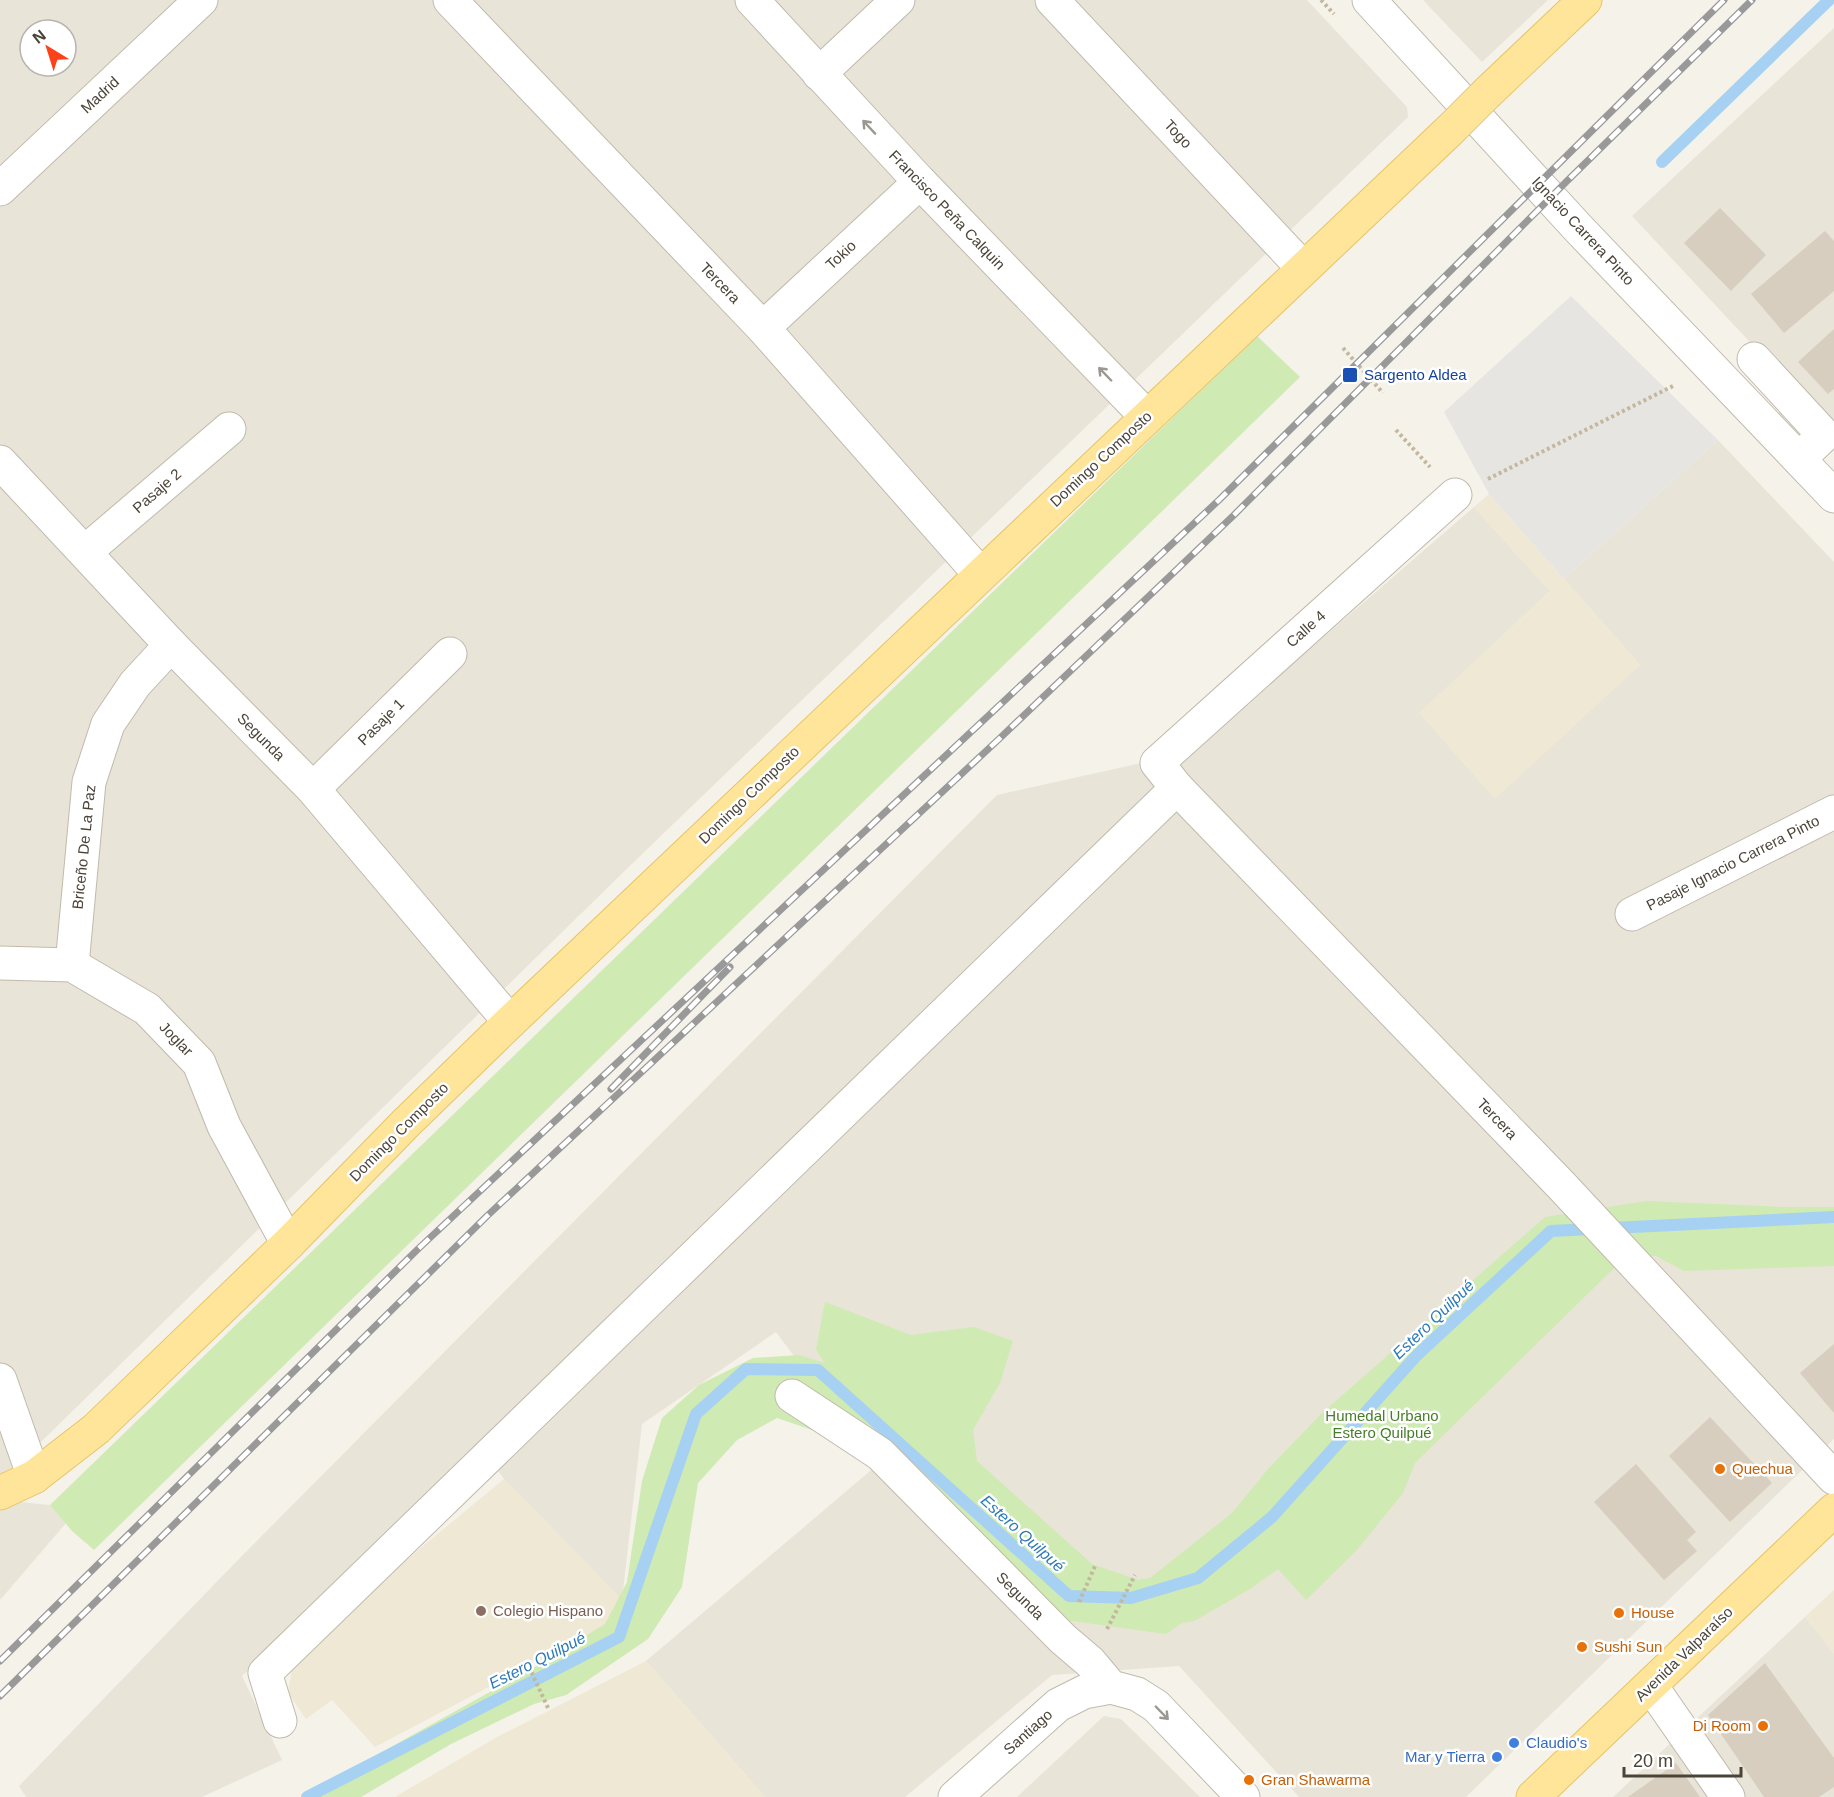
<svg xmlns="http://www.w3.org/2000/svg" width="1834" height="1797" font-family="Arial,sans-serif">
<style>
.residential{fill:#e9e4d8;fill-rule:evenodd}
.education{fill:#efe8d4}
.green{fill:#cfeab3}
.parking{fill:#e7e5e2}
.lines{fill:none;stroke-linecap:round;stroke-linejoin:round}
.stream{stroke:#a6d1f2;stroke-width:12}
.building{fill:#d7cebf}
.minor-casing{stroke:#c1baac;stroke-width:35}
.major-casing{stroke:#e7c467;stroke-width:35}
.path{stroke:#c3b79d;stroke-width:4;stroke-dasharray:3 3;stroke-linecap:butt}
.minor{stroke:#fff;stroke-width:33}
.major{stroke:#ffe59a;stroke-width:33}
.rail-casing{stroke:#999;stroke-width:7}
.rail{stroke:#fff;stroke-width:4.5;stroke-dasharray:14;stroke-linecap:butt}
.major-bridge-casing{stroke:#e7c467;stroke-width:35;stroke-linecap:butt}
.major-bridge{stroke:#ffe59a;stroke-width:33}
.oneway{stroke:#9b9892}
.transit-dot{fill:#1a4fb4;stroke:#fff;stroke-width:2}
.food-dot{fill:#e8710a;stroke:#fff;stroke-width:2}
.education-dot{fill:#8d6e63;stroke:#fff;stroke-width:2}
.shop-dot{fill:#3f7fe0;stroke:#fff;stroke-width:2}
.labels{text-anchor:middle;stroke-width:5;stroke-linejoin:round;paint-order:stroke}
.street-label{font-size:15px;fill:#4a4338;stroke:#fff}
.transit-label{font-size:15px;fill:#164399;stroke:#fff;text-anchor:start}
.park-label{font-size:15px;fill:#477e29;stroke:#fff}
.food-label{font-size:15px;fill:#c56008;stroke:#fff;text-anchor:start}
.education-label{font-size:15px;fill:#785e54;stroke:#fff;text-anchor:start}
.shop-label{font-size:15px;fill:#366cbe;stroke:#fff;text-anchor:start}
.water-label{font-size:16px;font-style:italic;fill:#2d7ab9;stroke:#fff}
</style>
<rect width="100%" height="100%" fill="#f5f2ea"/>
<!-- residential -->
<g class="residential">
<path d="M0 0H1307L1407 107 1408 117 640 856 0 1482ZM30 30H66V66H30Z"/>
<path d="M1423 0H1548L1482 62Z"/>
<path d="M1834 28V432L1632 216Z"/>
<path d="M1718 440 1834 562V1439L1466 1797H1299L1179 1666 1052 1675 905 1797H765L646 1661 876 1466 776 1332 642 1424 622 1600 504 1479 480 1446 242 1676 282 1760 202 1797H26L19 1786 233 1565 997 795 1191 752 1474 507 1550 591 1420 713 1640 665 1564 579Z"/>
<path d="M0 1500 50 1505 66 1523 0 1600Z"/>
<path d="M1805 1617 1834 1653V1797H1613Z"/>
<path d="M1104 1716 1121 1719 1200 1797H1017Z"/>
</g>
<!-- education -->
<g class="education">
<path d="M1489 494 1640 665 1495 799 1419 713 1550 591 1474 507Z"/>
<path d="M504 1479 622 1600 612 1622 375 1747 332 1700 306 1719 288 1693 295 1652Z"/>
<path d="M1834 1590V1653L1805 1617Z"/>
<path d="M646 1661 765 1797H395L497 1737Z"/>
</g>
<!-- green -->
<g class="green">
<path d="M1257 336 1300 377 94 1550 72 1531 50 1505Z"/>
<path d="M1646 1201 1785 1207H1834V1266L1684 1271 1656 1256H1630L1610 1272 1415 1463 1403 1493 1356 1551 1306 1600 1278 1569 1250 1589 1194 1621 1182 1623 1166 1634 1051 1618 862 1447 777 1418 737 1440 698 1483 682 1587 648 1639 566 1695 534 1704 451 1744 361 1797H301L533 1668 605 1624 627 1582 642 1481 662 1418 699 1385 753 1358 799 1355 825 1363 816 1350 825 1302 911 1335 974 1327 1013 1341 1000 1383 973 1430 977 1461 1092 1564 1138 1580 1150 1578 1232 1513 1268 1469 1321 1414 1545 1217Z"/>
</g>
<!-- parking -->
<path class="parking" d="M1571 296 1718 440 1564 579 1489 494 1444 412Z"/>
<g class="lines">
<!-- stream -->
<g class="stream">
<path d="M1662 162 1829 0"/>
<path d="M307 1797 619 1637 696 1414 746 1369 818 1370 1069 1596 1131 1598 1198 1578 1272 1517 1417 1355 1551 1231 1834 1217"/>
</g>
</g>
<!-- building -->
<g class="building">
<path d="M1720 208 1766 255 1731 291 1684 243Z"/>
<path d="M1825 231 1834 241V291L1784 333 1751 294Z"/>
<path d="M1834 329V389L1828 394 1798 362Z"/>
<path d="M1834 1344V1413L1800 1373Z"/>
<path d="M1710 1417 1772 1483 1730 1522 1669 1456Z"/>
<path d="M1636 1464 1696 1532 1687 1540 1697 1551 1664 1580 1594 1502Z"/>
<path d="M1765 1663 1834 1758V1787L1819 1797H1764L1708 1715Z"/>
<path d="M1676 1763 1700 1797H1628Z"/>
</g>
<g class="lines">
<defs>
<g id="minor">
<path d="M450 0 763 328 980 574"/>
<path d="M752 0 920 182 1146 416"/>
<path d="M1052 0 1303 268"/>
<path d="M1369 0 1578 228 1834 496"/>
<path d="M819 74 898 0"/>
<path d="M0 189 201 0"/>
<path d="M763 328 920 182"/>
<path d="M1754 359 1824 435 1799 459"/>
<path d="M0 462 171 645 313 789 510 1022"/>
<path d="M1455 495 1157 763 1177 788 1561 1185 1834 1478"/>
<path d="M85 552 229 429"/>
<path d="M313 789 450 654"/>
<path d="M1632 914 1834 812"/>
<path d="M0 963 72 965 147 1009 199 1063 224 1126 288 1244"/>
<path d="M72 965 89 782 108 724 135 684 171 645"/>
<path d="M0 1380 34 1477"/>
<path d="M792 1396 880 1454 1063 1639 1090 1662 1111 1687 1137 1694 1156 1706 1243 1797"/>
<path d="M1651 1686 1728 1797"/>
<path d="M280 1721 265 1673 1177 788"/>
<path d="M955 1797 1058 1705 1084 1692 1111 1687"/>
</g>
<g id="major">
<path d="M1487 93 1585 0"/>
<path d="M0 1493 34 1477 96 1429 288 1244 406 1123 510 1022 1450 130"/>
<path d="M1533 1797 1834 1510"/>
</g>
</defs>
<!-- minor casing -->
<use href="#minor" class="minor-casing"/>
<!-- major casing -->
<use href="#major" class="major-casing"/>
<!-- path -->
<g class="path">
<path d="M1321 0 1334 14"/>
<path d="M1343 348 1383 393"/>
<path d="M1396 430 1430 467"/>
<path d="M1488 479 1673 386"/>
<path d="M1079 1602 1096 1564"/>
<path d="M1107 1629 1135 1575"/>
<path d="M529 1667 549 1710"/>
</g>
<!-- minor -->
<use href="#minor" class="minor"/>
<!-- major -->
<use href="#major" class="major"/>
<defs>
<g id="rail">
<path d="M611 1089 730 967"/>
<path d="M0 1661 418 1249 1219 500 1724 0"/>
<path d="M0 1696 487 1216 999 739 1234 515 1567 181 1752 0"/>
</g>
</defs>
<!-- rail casing -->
<use href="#rail" class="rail-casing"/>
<!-- rail -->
<use href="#rail" class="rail"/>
<defs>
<path id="major-bridge" d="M1450 130 1487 93"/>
</defs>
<!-- major-bridge casing -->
<use href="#major-bridge" class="major-bridge-casing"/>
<!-- major-bridge -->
<use href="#major-bridge" class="major-bridge"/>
</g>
<!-- one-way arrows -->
<defs><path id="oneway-shaft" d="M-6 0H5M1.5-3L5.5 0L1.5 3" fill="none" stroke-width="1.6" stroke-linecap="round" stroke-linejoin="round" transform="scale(1.5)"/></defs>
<g class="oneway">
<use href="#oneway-shaft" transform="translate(869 127) rotate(-133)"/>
<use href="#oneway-shaft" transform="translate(1105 374) rotate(-134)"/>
<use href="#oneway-shaft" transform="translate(1162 1713) rotate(46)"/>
</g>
<!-- markers -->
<rect class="transit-dot" x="1342" y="367" width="16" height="16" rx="3"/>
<g class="food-dot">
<circle cx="1720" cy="1469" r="6"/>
<circle cx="1619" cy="1613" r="6"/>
<circle cx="1582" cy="1647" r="6"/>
<circle cx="1763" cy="1726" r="6"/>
<circle cx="1249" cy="1780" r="6"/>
</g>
<circle class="education-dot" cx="481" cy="1611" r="6"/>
<g class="shop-dot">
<circle cx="1514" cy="1743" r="6"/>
<circle cx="1497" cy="1757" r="6"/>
</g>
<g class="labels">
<!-- street labels -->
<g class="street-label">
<text transform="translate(100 95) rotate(-43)" y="5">Madrid</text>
<text transform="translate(1178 134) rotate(47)" y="5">Togo</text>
<text transform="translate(947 210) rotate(46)" y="5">Francisco Peña Calquin</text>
<text transform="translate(1583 231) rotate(47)" y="5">Ignacio Carrera Pinto</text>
<text transform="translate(841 255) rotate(-43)" y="5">Tokio</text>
<text transform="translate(720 283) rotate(46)" y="5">Tercera</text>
<text transform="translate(1101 459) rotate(-43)" y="5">Domingo Composto</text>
<text transform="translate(157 491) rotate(-41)" y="5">Pasaje 2</text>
<text transform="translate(1306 629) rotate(-42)" y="5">Calle 4</text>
<text transform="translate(381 722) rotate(-45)" y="5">Pasaje 1</text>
<text transform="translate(261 737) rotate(45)" y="5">Segunda</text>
<text transform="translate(749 795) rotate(-44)" y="5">Domingo Composto</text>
<text transform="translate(84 847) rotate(-84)" y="5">Briceño De La Paz</text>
<text transform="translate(1733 863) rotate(-27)" y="5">Pasaje Ignacio Carrera Pinto</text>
<text transform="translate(176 1039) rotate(46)" y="5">Joglar</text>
<text transform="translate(1497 1119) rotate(46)" y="5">Tercera</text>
<text transform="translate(399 1132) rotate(-45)" y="5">Domingo Composto</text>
<text transform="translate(1020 1596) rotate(45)" y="5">Segunda</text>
<text transform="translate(1684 1654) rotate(-44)" y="5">Avenida Valparaíso</text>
<text transform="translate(1028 1732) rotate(-42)" y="5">Santiago</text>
</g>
<!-- transit labels -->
<g class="transit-label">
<text x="1364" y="380">Sargento Aldea</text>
</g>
<!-- park labels -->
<g class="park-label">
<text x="1382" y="1421">Humedal Urbano<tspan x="1382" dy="17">Estero Quilpué</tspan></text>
</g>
<!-- food labels -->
<g class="food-label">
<text x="1732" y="1474">Quechua</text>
<text x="1631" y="1618">House</text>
<text x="1594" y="1652">Sushi Sun</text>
<text x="1751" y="1731" text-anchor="end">Di Room</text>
<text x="1261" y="1785">Gran Shawarma</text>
</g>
<!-- education labels -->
<g class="education-label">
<text x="493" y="1616">Colegio Hispano</text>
</g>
<!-- shop labels -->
<g class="shop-label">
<text x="1526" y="1748">Claudio's</text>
<text x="1485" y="1762" text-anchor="end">Mar y Tierra</text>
</g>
<!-- water labels -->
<g class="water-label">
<text transform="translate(1433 1319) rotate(-44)" y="6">Estero Quilpué</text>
<text transform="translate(1023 1533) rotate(42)" y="6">Estero Quilpué</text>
<text transform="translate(537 1660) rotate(-27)" y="6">Estero Quilpué</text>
</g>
</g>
<!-- north arrow -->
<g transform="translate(48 48) rotate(322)"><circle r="28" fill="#ffffff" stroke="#b7b4af" stroke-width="1.5"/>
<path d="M0-4.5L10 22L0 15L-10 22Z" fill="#fe4119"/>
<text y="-9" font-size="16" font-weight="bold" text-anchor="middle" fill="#4a4338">N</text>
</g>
<!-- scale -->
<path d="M1624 1767v9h117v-9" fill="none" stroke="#4a4338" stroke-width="3"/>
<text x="1633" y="1767" font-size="18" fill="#4a4338" stroke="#ffffff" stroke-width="4.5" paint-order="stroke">20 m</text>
</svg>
